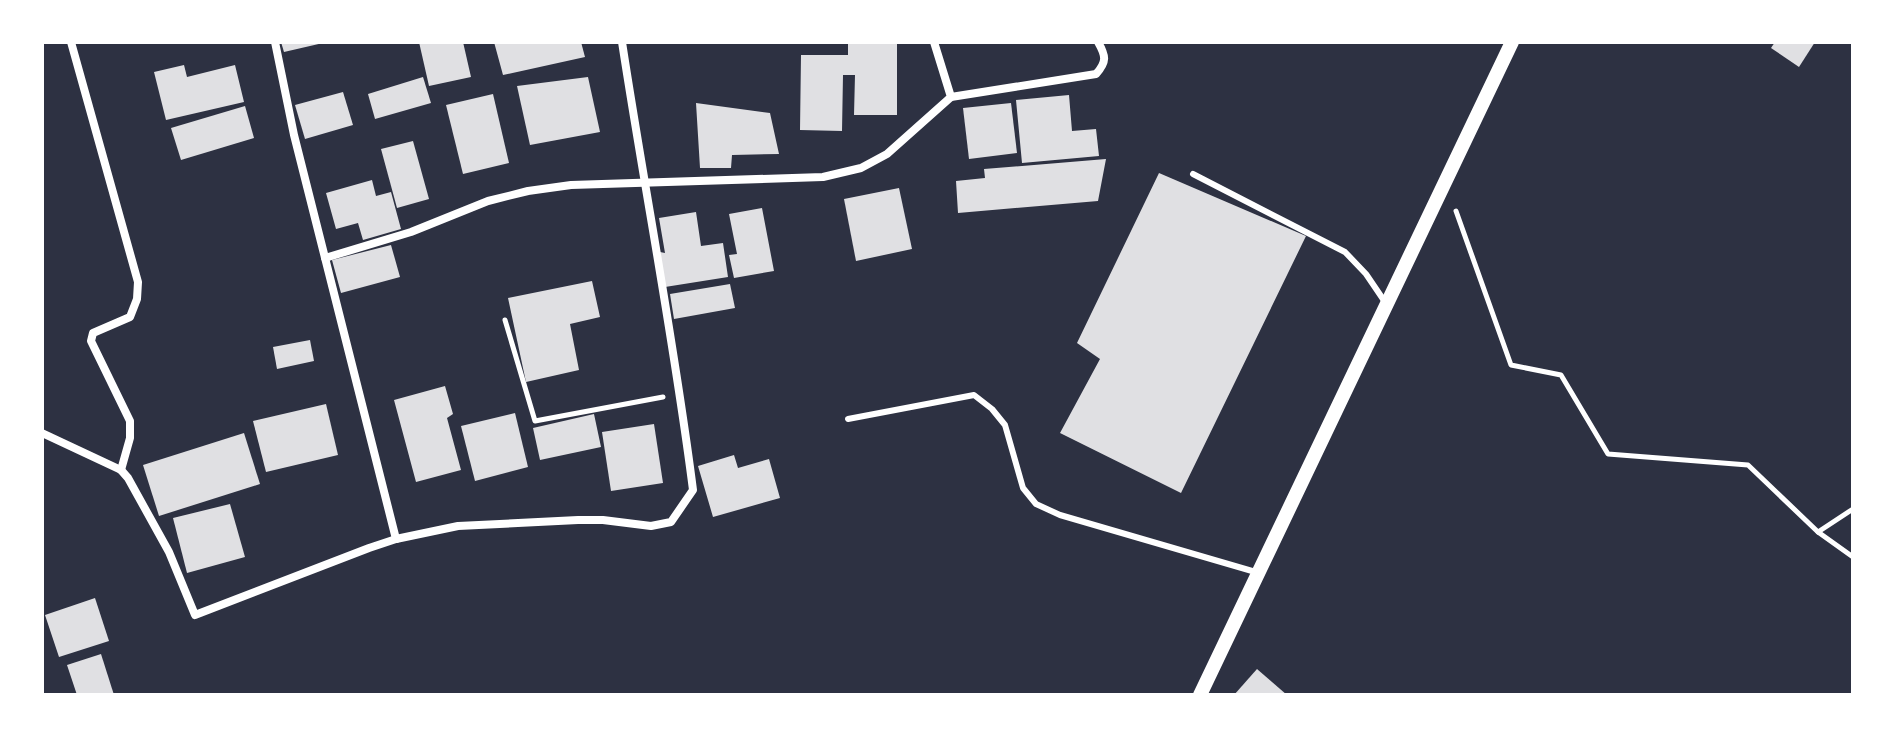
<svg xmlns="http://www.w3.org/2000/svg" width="1895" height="737" font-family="'Asap Condensed',sans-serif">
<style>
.building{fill:#e0e0e3}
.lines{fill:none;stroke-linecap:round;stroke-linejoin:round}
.path{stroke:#fff;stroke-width:5}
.service{stroke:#fff;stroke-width:6}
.minor{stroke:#fff;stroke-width:8}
.tertiary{stroke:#fff;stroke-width:14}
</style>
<rect width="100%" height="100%" fill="#2d3142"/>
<!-- building -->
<g class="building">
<path d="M281 42H323V43L284 52Z"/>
<path d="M419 42H463L471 77 429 86Z"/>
<path d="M494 42H581L585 57 503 75Z"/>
<path d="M848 42H897V115H854L855 75H843L842 131 800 130 801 55H848Z"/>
<path d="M1775 42H1815L1799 67 1771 48Z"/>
<path d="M184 65 187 77 235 65 244 102 166 120 154 72Z"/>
<path d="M423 77 431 103 375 119 368 94Z"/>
<path d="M588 77 600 132 530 145 517 86Z"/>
<path d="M343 92 353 125 305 139 295 105Z"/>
<path d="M493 94 509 163 463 174 446 105Z"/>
<path d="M1069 95 1072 131 1096 129 1099 156 1022 163 1016 100Z"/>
<path d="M696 103 770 113 779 154 732 155 731 168H700Z"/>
<path d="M1011 103 1017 153 969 159 963 108Z"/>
<path d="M245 106 254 138 181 160 171 128Z"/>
<path d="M413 141 429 199 397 208 381 149Z"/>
<path d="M1106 159 1098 201 958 213 956 181 985 178 984 169Z"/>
<path d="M1159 173 1306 236 1181 493 1060 433 1100 359 1077 343Z"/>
<path d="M372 180 376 196 391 192 401 229 363 240 358 223 336 229 326 193Z"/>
<path d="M899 188 912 249 856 261 844 199Z"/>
<path d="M762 208 774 271 734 278 729 255 737 254 729 214Z"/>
<path d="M696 212 701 246 723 243 728 277 665 287 660 252 665 253 659 218Z"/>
<path d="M391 245 400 277 341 293 332 260Z"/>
<path d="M592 281 600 317 570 324 579 370 526 382 508 298Z"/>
<path d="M730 284 735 308 674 319 670 294Z"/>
<path d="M310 340 314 361 277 369 273 347Z"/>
<path d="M445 386 453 414 447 418 461 470 416 482 394 400Z"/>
<path d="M326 404 338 455 266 472 253 421Z"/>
<path d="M515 413 528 467 475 481 461 426Z"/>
<path d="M594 414 601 447 540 460 533 428Z"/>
<path d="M654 424 663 483 611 491 602 432Z"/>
<path d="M244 433 260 484 159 516 143 465Z"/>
<path d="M734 455 738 468 769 459 780 498 713 517 698 466Z"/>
<path d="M230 504 245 557 187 573 173 518Z"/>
<path d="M95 598 109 641 59 657 45 615Z"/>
<path d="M101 654 114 695H77L67 665Z"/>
<path d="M1257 669 1287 695H1234Z"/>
</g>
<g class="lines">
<!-- path -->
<g class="path">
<path d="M1456 211 1511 365 1561 375 1608 454 1748 465 1818 532 1853 557"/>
<path d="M505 320 535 421 663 397"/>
<path d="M1818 532 1853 509"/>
</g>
<!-- service -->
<g class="service">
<path d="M1193 174 1345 252 1366 274 1385 302"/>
<path d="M848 419 974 395 992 409 1005 425 1023 488 1036 504 1060 515 1259 573"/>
</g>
<!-- minor -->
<g class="minor">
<path d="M71 42 138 282 137 299 130 317 93 333 91 341 130 421V438L121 470"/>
<path d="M275 42 294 135 396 539"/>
<path d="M951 97 1096 74C1107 62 1106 56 1098 42"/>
<path d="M325 258 411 232 488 201 528 191 571 185 823 177 861 168 887 154 951 97 934 42"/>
<path d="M42 433 121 470 128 478 169 552 195 615 369 548 396 539 458 526 578 520H603L651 526 671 522 693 490C674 340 645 192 622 42"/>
</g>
<!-- tertiary -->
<path class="tertiary" d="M1200 695 1512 42"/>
</g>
<!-- border -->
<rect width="1895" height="737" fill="none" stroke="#ffffff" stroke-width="88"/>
</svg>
